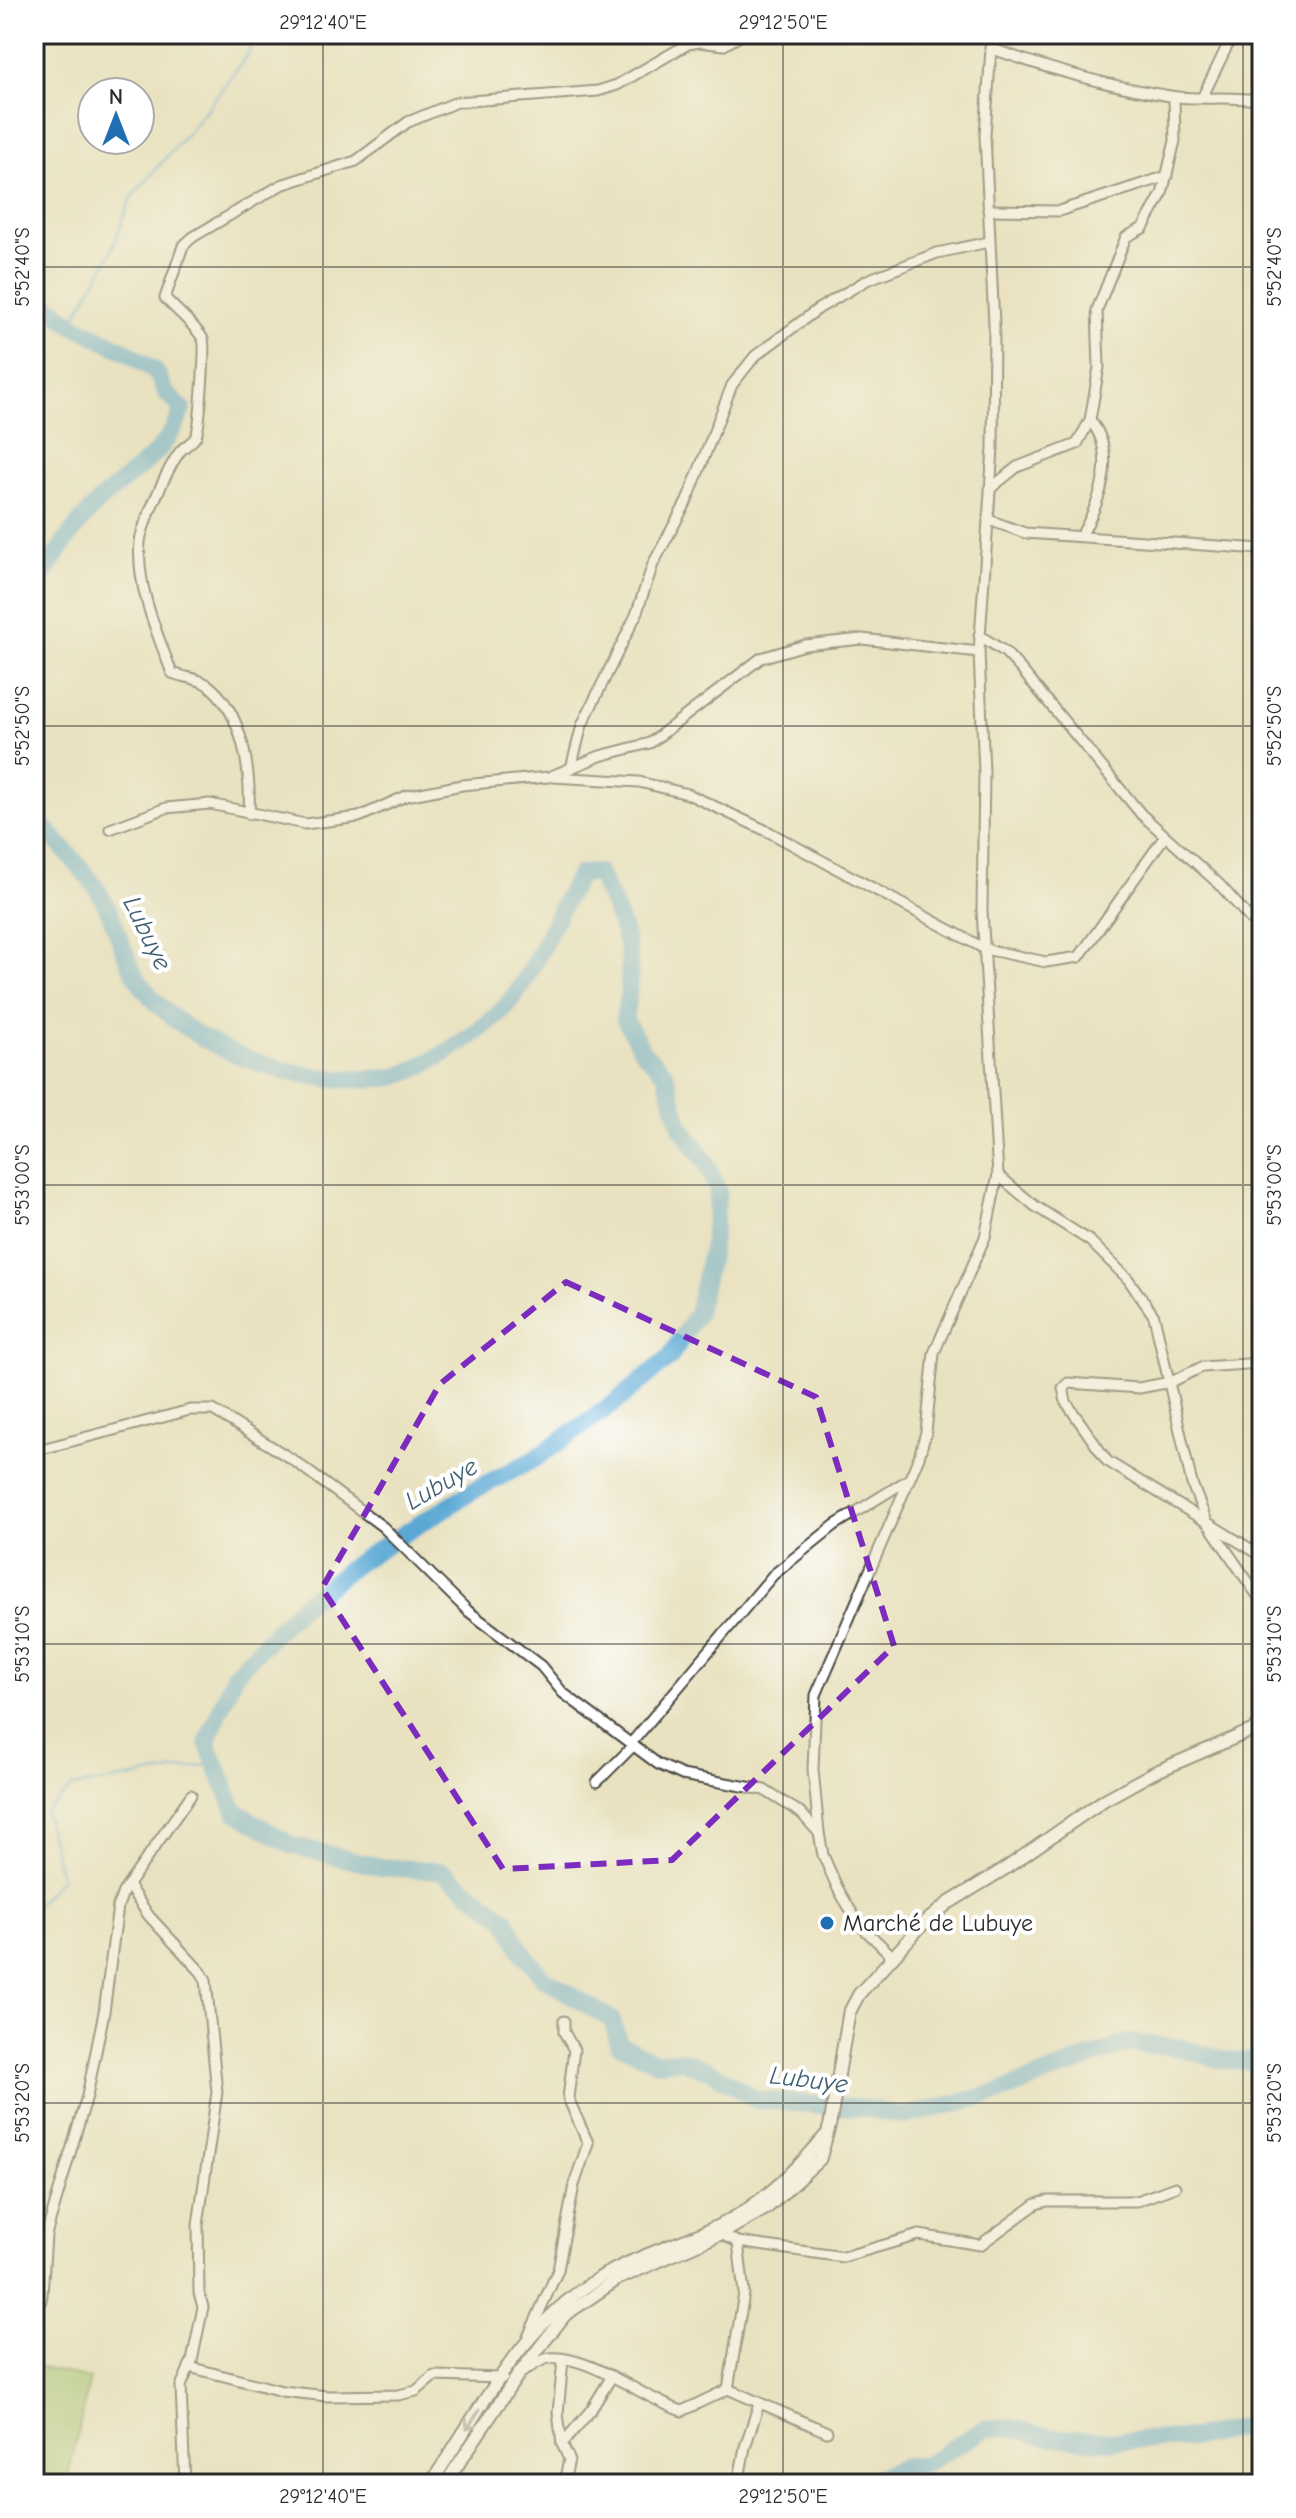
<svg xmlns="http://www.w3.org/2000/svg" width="1296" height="2518" font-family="'Comic Neue',sans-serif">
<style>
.green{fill:#9dc46f;stroke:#64784d;stroke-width:2}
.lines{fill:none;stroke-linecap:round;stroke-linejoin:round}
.stream{stroke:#59a7d3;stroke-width:3}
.river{stroke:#59a7d3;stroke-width:18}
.minor-casing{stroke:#484641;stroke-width:13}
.tertiary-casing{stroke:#484641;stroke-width:15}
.minor{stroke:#fff;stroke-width:9}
.tertiary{stroke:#fff;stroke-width:11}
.oneway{stroke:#a0a0a0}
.marked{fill:none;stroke:#7b2cbf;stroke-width:6;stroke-dasharray:16 10;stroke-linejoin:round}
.ticks{fill:none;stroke:#2b2b2b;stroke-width:2;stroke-opacity:0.45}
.poi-dot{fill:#1f6fb2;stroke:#fff;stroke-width:3}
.labels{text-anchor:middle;stroke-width:8;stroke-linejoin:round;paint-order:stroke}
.poi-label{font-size:24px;fill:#2b2b2b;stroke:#fff;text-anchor:start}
.water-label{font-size:26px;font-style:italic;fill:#3d5d6e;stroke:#fff}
.neatline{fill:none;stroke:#2b2b2b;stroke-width:3}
.ticks-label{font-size:20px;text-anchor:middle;fill:#2b2b2b}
</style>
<rect width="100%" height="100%" fill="#fff"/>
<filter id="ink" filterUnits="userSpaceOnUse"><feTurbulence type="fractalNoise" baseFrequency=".0125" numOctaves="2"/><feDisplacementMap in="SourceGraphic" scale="16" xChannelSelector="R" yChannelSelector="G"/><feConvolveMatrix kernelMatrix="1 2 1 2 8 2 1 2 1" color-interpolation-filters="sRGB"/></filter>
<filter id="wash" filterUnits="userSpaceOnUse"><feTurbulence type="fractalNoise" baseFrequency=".006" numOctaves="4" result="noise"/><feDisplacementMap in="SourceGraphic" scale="32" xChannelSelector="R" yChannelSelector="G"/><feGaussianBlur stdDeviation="1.8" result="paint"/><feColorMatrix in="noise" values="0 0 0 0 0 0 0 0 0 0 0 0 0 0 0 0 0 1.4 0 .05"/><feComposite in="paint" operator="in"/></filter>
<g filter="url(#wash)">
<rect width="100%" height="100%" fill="#e9e2c0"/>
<!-- green -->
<path class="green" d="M34 2366 90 2379 67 2480 34 2472Z"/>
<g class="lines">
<!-- stream -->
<g class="stream">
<path d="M71 324 110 255 131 198 196 123 249 53 252 34"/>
<path d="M34 1908 61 1878 45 1812 72 1787 215 1764"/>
</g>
<!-- river -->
<g class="river">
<path d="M34 294 71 324 129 353 156 372 166 393 182 408C171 451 132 471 101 500 74 525 52 559 34 591"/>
<path d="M34 815C54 840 94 878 106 905 119 931 125 963 143 987 188 1048 292 1083 365 1079 374 1078 386 1079 395 1077 426 1067 474 1037 498 1014 537 976 551 919 580 874L598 873C625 928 638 957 624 1018L643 1052 665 1073 681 1127 706 1163 718 1191 712 1248 697 1313 670 1357 612 1405 533 1460 476 1489 360 1561 301 1606 234 1675 207 1743 235 1811 293 1846 381 1867 442 1871 506 1919 521 1950 542 1977 612 2020 619 2044 656 2062 682 2060 711 2071 756 2100 864 2108 904 2116 997 2093 1128 2043 1181 2048 1222 2060 1262 2062"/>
<path d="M864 2484 903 2467 925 2464 985 2429 1007 2427 1048 2437 1101 2441 1195 2438 1262 2423"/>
</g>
</g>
</g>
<g filter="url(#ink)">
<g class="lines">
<defs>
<g id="minor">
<path d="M990 48C1048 69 1109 86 1170 96 1200 101 1231 95 1262 101"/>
<path d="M1203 96 1233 34"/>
<path d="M1255 100 1262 118"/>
<path d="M988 210 1059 211 1167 176"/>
<path d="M991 488 1017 467 1077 444 1090 420 1099 367 1097 310 1126 237 1143 228 1162 194 1175 141 1174 97"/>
<path d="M989 520 1025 533 1262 549"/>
<path d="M1081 536C1100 502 1118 454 1090 420"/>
<path d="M979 635 1005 652 1020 668 1141 814 1219 884 1262 932"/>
<path d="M571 768 582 725 636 615 653 564 687 501 732 385 755 356 818 309 867 280 937 253 989 242"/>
<path d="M553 777 639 782 688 794 769 832 985 949 1046 962 1079 957 1165 836"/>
<path d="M249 814C251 773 244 713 208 685 197 677 184 678 172 673 157 633 136 586 140 542 141 527 169 466 179 453 183 446 193 443 196 436 200 429 206 346 203 339 194 324 177 311 165 298L183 246 193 237 281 185 356 161 408 122 457 102 598 91 617 85 688 44 699 42 724 45 743 34"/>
<path d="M110 829 166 808 210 804 305 824 359 817 406 796 462 785 549 777 600 756 650 743 761 658 805 645 862 639 979 652"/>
<path d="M998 1175 1035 1206 1090 1241 1128 1279 1154 1316 1192 1484 1207 1522 1262 1602"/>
<path d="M1262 1363 1202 1367 1171 1382 1139 1388 1068 1383 1063 1388 1066 1402 1107 1461 1262 1556"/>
<path d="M34 1451 190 1410H213L293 1460 383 1527 468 1611 541 1666 563 1693 658 1764 682 1775 764 1790 801 1813 819 1833 823 1855 838 1889 859 1924 892 1956"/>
<path d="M597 1782 632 1747 633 1741 773 1575 835 1525 906 1481"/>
<path d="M819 1833 813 1769 816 1695 919 1457 926 1432 934 1353 985 1237 998 1175 982 910 984 773 979 652 993 448 994 325 985 135 992 34"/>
<path d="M128 1885 149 1916 201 1972 206 1980 217 2092 198 2225 199 2293 203 2307 192 2361 181 2386 185 2484"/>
<path d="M718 2233 738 2242 843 2257 919 2235 980 2245 1036 2204 1047 2201H1137L1175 2187"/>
<path d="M34 2335 42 2295 46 2235 87 2096 104 2012 118 1906 123 1892 191 1795"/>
<path d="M528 2337 558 2270 574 2185 588 2143 568 2098 574 2050 564 2032V2021"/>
<path d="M189 2367 282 2391 327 2396 398 2395 416 2391 434 2376 503 2378"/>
<path d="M521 2373C529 2368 539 2360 549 2358 587 2353 646 2400 682 2411L728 2389 827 2432"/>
<path d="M728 2389 744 2293 738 2242"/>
<path d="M562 2444 558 2413 563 2360"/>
<path d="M564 2484 569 2459 562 2444 591 2410 612 2376"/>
<path d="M738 2484 745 2447 759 2404"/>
</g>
<g id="tertiary">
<path d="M430 2484C477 2416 515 2337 584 2288 625 2258 677 2246 722 2224 762 2204 796 2171 824 2137"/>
<path d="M445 2484 518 2375 565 2315 618 2279 721 2234 767 2208 820 2159 830 2124 849 2013 859 1994 922 1925 947 1904 1006 1868 1104 1800 1153 1773 1262 1726"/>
</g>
</defs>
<!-- minor casing -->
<use href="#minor" class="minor-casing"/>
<!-- tertiary casing -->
<use href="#tertiary" class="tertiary-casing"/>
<!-- minor -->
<use href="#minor" class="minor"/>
<!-- tertiary -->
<use href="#tertiary" class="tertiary"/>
</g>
<!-- one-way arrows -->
<defs><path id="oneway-shaft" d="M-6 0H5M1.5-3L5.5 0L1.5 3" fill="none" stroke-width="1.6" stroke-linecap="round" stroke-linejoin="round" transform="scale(2)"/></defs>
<use class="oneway" href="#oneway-shaft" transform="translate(473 2420) rotate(123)"/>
</g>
<!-- marked area -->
<path d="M0 0H1296V2518H0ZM566 1282 816 1397 894 1646 672 1860 503 1869 322 1588 440 1384Z" fill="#e9e2c0" fill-opacity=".55" fill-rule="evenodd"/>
<path class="marked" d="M566 1282 816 1397 894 1646 672 1860 503 1869 322 1588 440 1384Z"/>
<!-- ticks -->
<path class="ticks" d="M323 34V2484M783 34V2484M1243 34V2484M34 267H1262M34 726H1262M34 1185H1262M34 1644H1262M34 2103H1262"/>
<!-- markers -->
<circle class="poi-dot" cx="827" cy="1923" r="8"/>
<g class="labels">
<!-- poi labels -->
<g class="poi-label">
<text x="843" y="1931">Marché de Lubuye</text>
</g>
<!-- water labels -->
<g class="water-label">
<text transform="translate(148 933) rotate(64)" y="9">Lubuye</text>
<text transform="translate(441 1483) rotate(-30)" y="9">Lubuye</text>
<text transform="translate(809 2079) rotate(7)" y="9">Lubuye</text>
</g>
</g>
<!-- margin -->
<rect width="1296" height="2518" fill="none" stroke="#fff" stroke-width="88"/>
<!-- north arrow -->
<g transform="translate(116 116)"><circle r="38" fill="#ffffff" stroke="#aaaaaa" stroke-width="2"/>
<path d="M0-6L14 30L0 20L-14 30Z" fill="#1f6fb2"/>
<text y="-12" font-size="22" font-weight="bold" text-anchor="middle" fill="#2b2b2b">N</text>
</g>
<rect x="44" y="44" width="1208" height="2430" class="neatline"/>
<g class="ticks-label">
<text x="323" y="29">29°12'40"E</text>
<text x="783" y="29">29°12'50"E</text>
<text transform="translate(22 267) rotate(-90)" y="7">5°52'40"S</text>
<text transform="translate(1274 267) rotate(-90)" y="7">5°52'40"S</text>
<text transform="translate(22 726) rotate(-90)" y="7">5°52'50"S</text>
<text transform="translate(1274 726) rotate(-90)" y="7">5°52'50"S</text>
<text transform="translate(22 1185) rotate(-90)" y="7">5°53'00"S</text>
<text transform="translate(1274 1185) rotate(-90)" y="7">5°53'00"S</text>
<text transform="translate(22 1644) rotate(-90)" y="7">5°53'10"S</text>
<text transform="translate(1274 1644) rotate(-90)" y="7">5°53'10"S</text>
<text transform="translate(22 2103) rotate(-90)" y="7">5°53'20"S</text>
<text transform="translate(1274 2103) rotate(-90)" y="7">5°53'20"S</text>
<text x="323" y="2503">29°12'40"E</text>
<text x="783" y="2503">29°12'50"E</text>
</g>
</svg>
